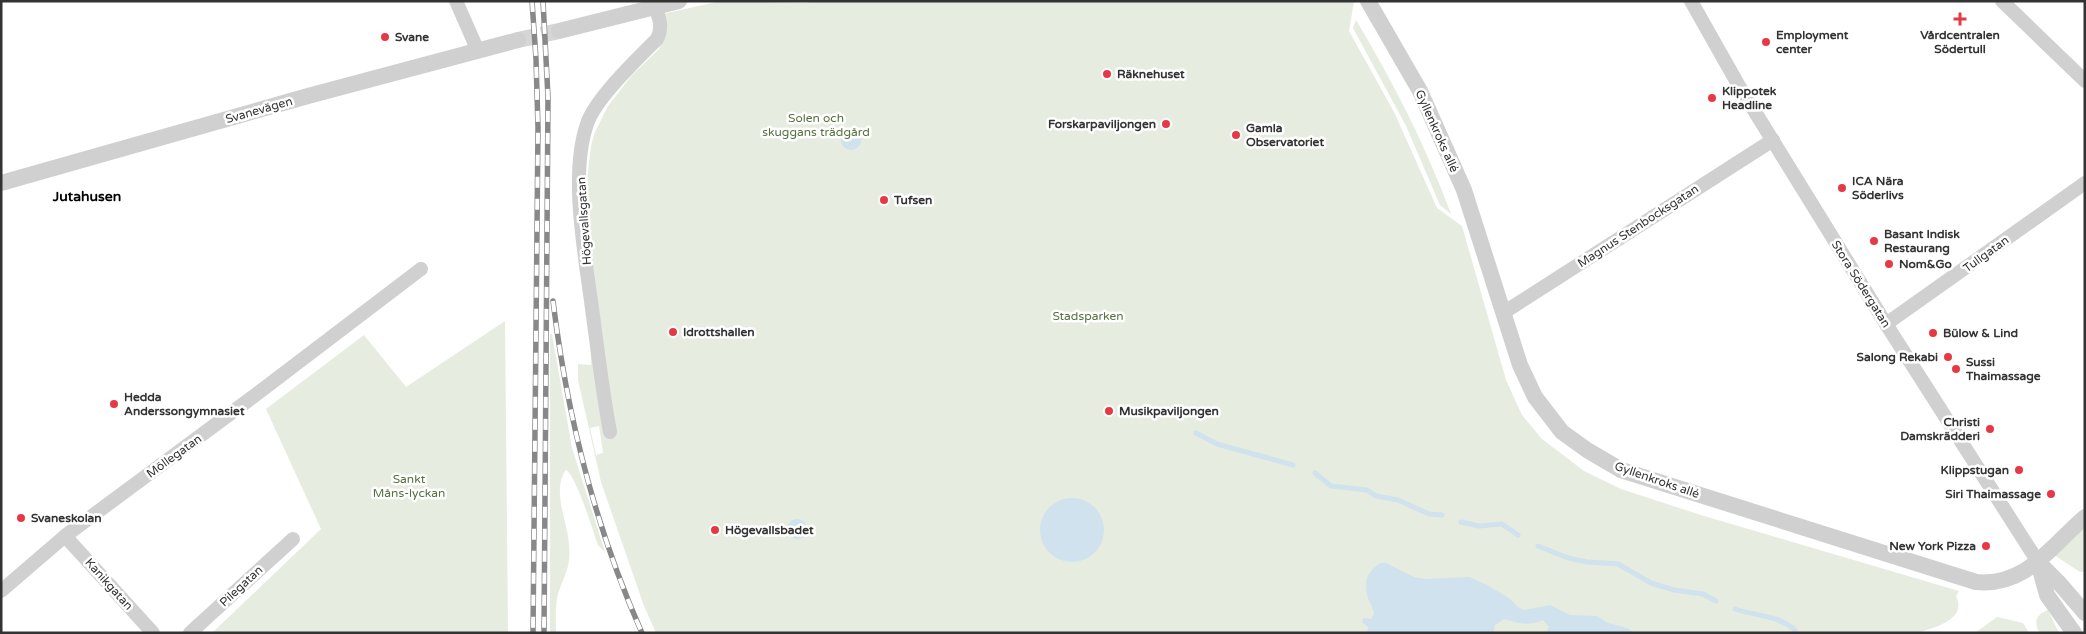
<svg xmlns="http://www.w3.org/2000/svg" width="2086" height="634" font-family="'Varela Round',sans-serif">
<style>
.green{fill:#e6ecdf;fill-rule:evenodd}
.water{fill:#cfe2ee}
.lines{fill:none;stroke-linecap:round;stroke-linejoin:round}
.stream{stroke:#cfe2ee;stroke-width:5}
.tertiary-tunnel{stroke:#d6d6d6;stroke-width:16;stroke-dasharray:16 8;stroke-linecap:butt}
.minor{stroke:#d0d0d0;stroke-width:14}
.tertiary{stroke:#d0d0d0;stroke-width:16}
.rail-casing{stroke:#888;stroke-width:5.5}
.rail{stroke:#fff;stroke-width:4;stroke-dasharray:11;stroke-linecap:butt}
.poi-dot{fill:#e63946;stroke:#fff;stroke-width:2}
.labels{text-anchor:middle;stroke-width:5;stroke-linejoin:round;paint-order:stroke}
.poi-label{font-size:12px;font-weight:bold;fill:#333;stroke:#fff;text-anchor:start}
.street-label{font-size:12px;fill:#333;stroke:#fff}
.park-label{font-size:12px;fill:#56703f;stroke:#fff}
.neighbourhood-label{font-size:14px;font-weight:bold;fill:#000;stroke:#fff}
</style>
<rect width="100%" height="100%" fill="#fff"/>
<!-- green -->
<g class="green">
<path d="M721 1 806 3 816 1H1354L1349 31 1394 112 1437 208 1462 226 1506 380 1522 415 1542 439 1584 471 1621 489 1704 516 1959 591 1956 596C1968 620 1933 628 1917 633H656L644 606 601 482 578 380V364L591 365 587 180 591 146 595 132 608 106 632 75 659 49 662 37V14ZM599 426 603 453 596 455 590 428Z"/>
<path d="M1356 20C1393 82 1426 146 1451 214L1440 205 1406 126 1353 28Z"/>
<path d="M505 321 508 633H212L321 529 266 409 364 335 406 387Z"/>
<path d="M550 334H552L572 448 605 552 598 545C593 531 576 475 566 470 551 490 568 522 569 545 571 568 565 573 558 594 555 606 556 620 556 633H550Z"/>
<path d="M2085 517V571L2080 572 2048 551Z"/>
<path d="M2048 610 2059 633H2040C2033 622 2036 614 2048 610Z"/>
<path d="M1997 617 2023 623 2029 633H1975Z"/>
</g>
<!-- water -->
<g class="water">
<circle cx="851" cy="140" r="10"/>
<circle cx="1072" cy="530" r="32"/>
<circle cx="797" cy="529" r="10"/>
<path d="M1381 563H1386L1414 577 1425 579 1469 577 1487 585 1509 598 1518 607 1524 610 1550 605 1570 615 1597 616 1608 623 1627 628 1635 633H1546L1549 627 1543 620C1528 627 1519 623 1504 619L1495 625 1493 633H1367L1368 627 1362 622 1363 618 1371 619 1374 614C1373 606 1368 601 1367 594 1363 581 1369 569 1381 563Z"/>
</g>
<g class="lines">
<!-- stream -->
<g class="stream">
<path d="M1196 433 1217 444 1293 465"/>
<path d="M1315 473 1331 486 1367 490 1376 496 1398 500 1429 514 1442 515"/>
<path d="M1461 522 1479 526 1502 524 1518 535"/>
<path d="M1538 546 1568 558 1587 562 1618 564 1651 583 1674 590 1703 594 1716 601"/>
<path d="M1735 609C1756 616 1778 615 1795 630"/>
</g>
<!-- tertiary-tunnel -->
<path class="tertiary-tunnel" d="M518 40 559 31"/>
<!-- minor -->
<g class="minor">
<path d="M456 1 478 51"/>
<path d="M1691 1 1739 86 1886 324 2038 562"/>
<path d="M2002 1 2085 81"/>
<path d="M1503 313 1773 140"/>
<path d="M1886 324 2085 183"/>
<path d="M610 432C602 389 597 345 591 301 584 250 570 173 587 124 595 99 638 58 657 39 664 25 658 16 653 1"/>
<path d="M65 536 153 633"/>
<path d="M1 591 65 536 250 399 421 269"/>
<path d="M190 633 293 539"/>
</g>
<!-- tertiary -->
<g class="tertiary">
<path d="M1368 1 1420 91 1464 190 1520 365 1535 397 1562 432 1587 450 1621 470 1976 582C2026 587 2051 546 2085 517"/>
<path d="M559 31 679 1"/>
<path d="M1 183 308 96 518 40"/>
<path d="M2038 562 2047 595 2074 633"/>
<path d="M2038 562 2060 584 2085 613"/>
</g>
<defs>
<g id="rail">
<path d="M532 1 536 59 538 128 533 633"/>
<path d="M543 1 548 97 544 633"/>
<path d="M553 301C567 416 595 527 642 633"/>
</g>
</defs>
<!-- rail casing -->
<use href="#rail" class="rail-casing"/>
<!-- rail -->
<use href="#rail" class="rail"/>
</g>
<!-- markers -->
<g class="poi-dot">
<path d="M1957.5 11.5h5v5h5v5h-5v5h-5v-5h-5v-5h5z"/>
<circle cx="385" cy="37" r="5"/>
<circle cx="1766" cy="42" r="5"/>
<circle cx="1107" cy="74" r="5"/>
<circle cx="1712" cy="98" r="5"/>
<circle cx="1166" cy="124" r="5"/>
<circle cx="1236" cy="135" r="5"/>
<circle cx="1842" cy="188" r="5"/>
<circle cx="884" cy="200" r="5"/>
<circle cx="1874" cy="241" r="5"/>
<circle cx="1889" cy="264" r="5"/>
<circle cx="673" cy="332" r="5"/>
<circle cx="1933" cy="333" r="5"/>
<circle cx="1948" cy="357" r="5"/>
<circle cx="1956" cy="369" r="5"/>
<circle cx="114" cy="404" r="5"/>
<circle cx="1109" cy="411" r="5"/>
<circle cx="1990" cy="429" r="5"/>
<circle cx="2019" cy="470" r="5"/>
<circle cx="2051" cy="494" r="5"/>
<circle cx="21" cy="518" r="5"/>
<circle cx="715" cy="530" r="5"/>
<circle cx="1986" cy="546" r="5"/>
</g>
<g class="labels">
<!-- poi labels -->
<g class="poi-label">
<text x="1776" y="39">Employment<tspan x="1776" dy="14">center</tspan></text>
<text x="1960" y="39" text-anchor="middle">Vårdcentralen<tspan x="1960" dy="14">Södertull</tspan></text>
<text x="395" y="41">Svane</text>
<text x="1117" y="78">Räknehuset</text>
<text x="1722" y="95">Klippotek<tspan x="1722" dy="14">Headline</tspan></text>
<text x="1156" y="128" text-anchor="end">Forskarpaviljongen</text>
<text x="1246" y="132">Gamla<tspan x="1246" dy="14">Observatoriet</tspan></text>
<text x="1852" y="185">ICA Nära<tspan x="1852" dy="14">Söderlivs</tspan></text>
<text x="894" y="204">Tufsen</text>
<text x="1884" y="238">Basant Indisk<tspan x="1884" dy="14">Restaurang</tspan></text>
<text x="1899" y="268">Nom&amp;Go</text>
<text x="683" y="336">Idrottshallen</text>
<text x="1943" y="337">Bülow &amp; Lind</text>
<text x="1938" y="361" text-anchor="end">Salong Rekabi</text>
<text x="1966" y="366">Sussi<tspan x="1966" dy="14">Thaimassage</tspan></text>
<text x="124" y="401">Hedda<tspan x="124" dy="14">Anderssongymnasiet</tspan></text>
<text x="1119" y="415">Musikpaviljongen</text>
<text x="1980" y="426" text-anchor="end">Christi<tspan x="1980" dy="14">Damskrädderi</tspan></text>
<text x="2009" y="474" text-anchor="end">Klippstugan</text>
<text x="2041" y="498" text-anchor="end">Siri Thaimassage</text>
<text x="31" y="522">Svaneskolan</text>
<text x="725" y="534">Högevallsbadet</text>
<text x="1976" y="550" text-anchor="end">New York Pizza</text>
</g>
<!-- street labels -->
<g class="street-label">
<text transform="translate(259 110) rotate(-16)" y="4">Svanevägen</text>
<text transform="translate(1437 131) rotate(66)" y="4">Gyllenkroks allé</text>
<text transform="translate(584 221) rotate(-94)" y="4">Högevallsgatan</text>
<text transform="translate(1638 226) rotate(-33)" y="4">Magnus Stenbocksgatan</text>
<text transform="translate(1986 254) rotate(-36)" y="4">Tullgatan</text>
<text transform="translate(1861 284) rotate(58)" y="4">Stora Södergatan</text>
<text transform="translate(174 456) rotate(-36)" y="4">Möllegatan</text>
<text transform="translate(1657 480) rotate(19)" y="4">Gyllenkroks allé</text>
<text transform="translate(109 584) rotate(48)" y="4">Kanikgatan</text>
<text transform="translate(241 586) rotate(-43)" y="4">Pilegatan</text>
</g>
<!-- park labels -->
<g class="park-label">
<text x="816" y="122">Solen och<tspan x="816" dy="14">skuggans trädgård</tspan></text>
<text x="1088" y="320">Stadsparken</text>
<text x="409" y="483">Sankt<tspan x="409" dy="14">Måns-lyckan</tspan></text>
</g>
<!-- neighbourhood labels -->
<g class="neighbourhood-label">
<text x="87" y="201">Jutahusen</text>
</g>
</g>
<!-- border -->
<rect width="2086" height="634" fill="none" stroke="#333333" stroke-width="5"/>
</svg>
